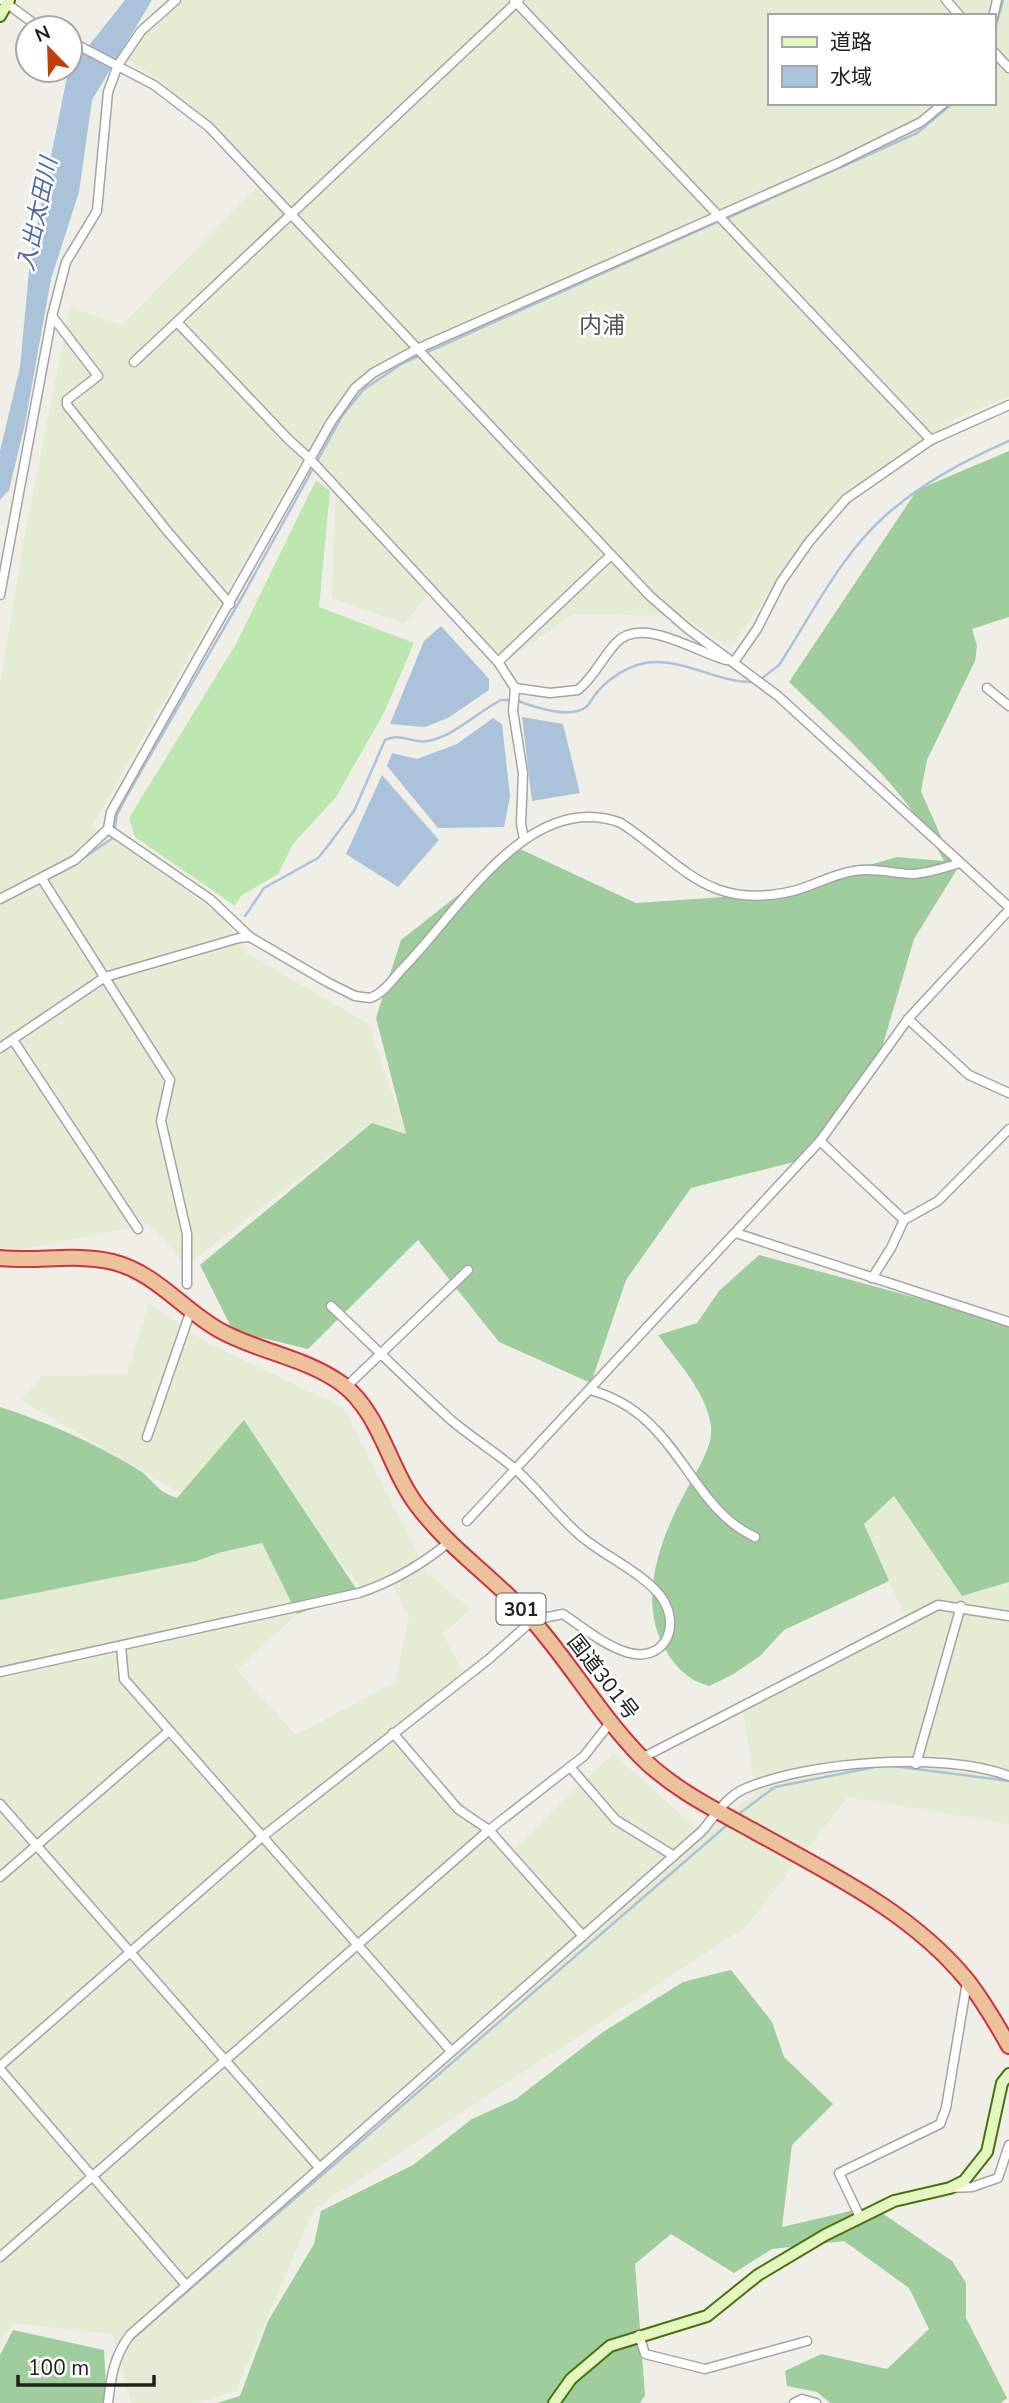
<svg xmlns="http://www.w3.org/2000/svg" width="1009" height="2403" font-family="'Nunito Sans','Noto Sans JP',sans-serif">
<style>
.farmland{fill:#e4edd4;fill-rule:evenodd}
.grass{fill:#bce7b0}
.forest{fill:#9fcd9e}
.water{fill:#aac3db}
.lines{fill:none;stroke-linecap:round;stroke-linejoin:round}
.stream{stroke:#aac3db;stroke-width:2.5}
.minor-casing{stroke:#a4a4a4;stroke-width:11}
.secondary-casing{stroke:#4b720c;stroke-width:14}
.trunk-casing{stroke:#d1313d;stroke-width:18}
.minor{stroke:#fff;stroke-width:8}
.secondary{stroke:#e4f6bf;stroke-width:10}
.trunk{stroke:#ecc29d;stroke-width:14}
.labels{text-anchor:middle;stroke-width:5;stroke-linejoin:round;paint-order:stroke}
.shield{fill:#fff;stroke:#636363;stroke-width:2}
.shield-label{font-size:19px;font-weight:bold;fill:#202020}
.street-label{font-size:21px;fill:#202020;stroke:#fff}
.water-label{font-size:23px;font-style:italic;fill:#5166ab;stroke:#fff}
.neighbourhood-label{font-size:23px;fill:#535353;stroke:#fff}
</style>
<rect width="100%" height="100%" fill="#f0efe7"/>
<!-- farmland -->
<g class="farmland">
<path d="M180 0H1009V397L962 415 847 494 805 540 730 649 683 616 574 614 504 663 433 588 404 624 332 598 335 490 302 460 93 825 222 916 246 953 369 1024 406 1134 372 1123 187 1265 148 1224 4 1253 0 1250V685L27 523 70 307 122 325 261 183 158 79 123 57ZM769 16H993V103H769Z"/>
<path d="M149 1303 206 1342 344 1408 427 1573 471 1609 443 1634 467 1679 399 1736 509 1854 613 1753 699 1831 756 1794 741 1700 906 1620 864 1524 894 1496 962 1596 1009 1582V1824L848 1797 746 1927 314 2209 236 2391 196 2403H131L112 2334 13 2323 0 2345V1600L262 1543 297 1614 237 1670 296 1735 395 1682 409 1618 388 1574 361 1587 313 1529 182 1494 21 1400 42 1376 127 1375Z"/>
</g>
<!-- grass -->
<path class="grass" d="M316 480 330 491 319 607 414 643 385 711 336 797 293 844 278 874 241 896 235 906 135 837 129 818 236 644Z"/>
<!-- forest -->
<g class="forest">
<path d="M1009 451V617L972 629 977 646 975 661 927 760 921 791 956 871 914 939 874 1075 794 1162 691 1188 626 1280 591 1383 499 1342 418 1240 308 1349 233 1331 200 1265 372 1123 406 1134 376 1018 401 940 518 848 636 903 768 894 897 857 944 861C907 790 846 737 789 682L917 490Z"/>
<path d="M759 1255 1009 1323V1582L962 1596 894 1496 864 1524 889 1581 784 1630 760 1656 732 1675 709 1686C687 1680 673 1665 663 1645 637 1595 663 1532 688 1487 697 1470 713 1447 711 1427 707 1392 677 1362 658 1335L697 1323 719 1291Z"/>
<path d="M0 1407C47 1422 92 1442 134 1467 154 1478 154 1491 177 1498L244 1420 359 1593 297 1614 262 1543 218 1553 197 1561 0 1600Z"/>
<path d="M731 1970 772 2022 784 2057 833 2104 792 2145 782 2227 872 2206 952 2261 966 2283V2318L1007 2398 1001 2403H830L817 2392 787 2386 785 2371 821 2354 887 2369 929 2329 909 2288 844 2241 772 2249 734 2273 671 2234 635 2264 645 2395 640 2403H217L240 2396 268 2321 314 2244 321 2211 413 2165 472 2119 516 2099 603 2032 683 1982Z"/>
<path d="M13 2330 104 2350 107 2403H0V2355Z"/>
</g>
<!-- water -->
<g class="water">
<path d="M125 0H152L92 100 79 192 51 279 25 424 9 490 0 500V451L20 367 30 260 68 72Z"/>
<path d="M441 626 489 679V690L448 718 425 727 390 724 424 641Z"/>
<path d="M522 717 563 724 580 793 532 801Z"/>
<path d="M493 718 502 724 510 796 504 827 438 828 387 766 392 753 417 759 457 744Z"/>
<path d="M382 775 439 840 398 887 346 854Z"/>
</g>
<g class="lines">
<!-- stream -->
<g class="stream">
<path d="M993 37 1003 0"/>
<path d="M725 219 917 133 953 103"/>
<path d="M761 679 779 665C811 616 840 556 885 516 922 483 964 461 1009 441"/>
<path d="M518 701C534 707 570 719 586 707 591 703 594 695 599 690 610 678 628 666 645 663 681 656 718 684 755 682"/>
<path d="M80 860 113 838 117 815 126 797 242 597 342 416 364 389 403 363 719 221"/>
<path d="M245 916 264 888 318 858 327 847 354 811 385 740C399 732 413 744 428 741 455 736 477 712 501 700H511"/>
<path d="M893 1766 1009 1781"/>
<path d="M740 1813 775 1787 880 1766"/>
<path d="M131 2340 726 1826"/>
</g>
<defs>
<g id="minor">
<path d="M2 0 40 28"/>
<path d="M514 0 931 440"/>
<path d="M946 0 960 16"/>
<path d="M993 18 997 0"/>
<path d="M70 41 154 85 209 127 650 596 688 629 778 696 1009 907"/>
<path d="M993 51 1009 68"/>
<path d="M52 316 98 376 67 400V405L168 532 230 604"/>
<path d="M177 322 288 439 309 458 498 662 515 688 513 711 523 773 521 824 524 839"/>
<path d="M134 362 519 0"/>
<path d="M0 595 52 316 66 262 97 211 108 92 118 65 141 31 176 0"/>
<path d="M498 662 610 556"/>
<path d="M734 662 757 629 781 582 809 542 846 499 931 440 1009 405"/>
<path d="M515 688 550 693 578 690C594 677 602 658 616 643 642 615 698 653 726 660"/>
<path d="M987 688 1009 706"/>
<path d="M108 829 111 812 331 422 355 388 373 373 417 349 838 163 921 122 944 103"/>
<path d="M42 879 170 1080 161 1121 187 1234V1284"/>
<path d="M0 899 75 860 108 829 210 899 250 937 327 982 355 996 370 998C383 994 393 979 402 969 457 915 527 788 621 823 684 865 708 911 793 891 813 886 833 874 854 871 875 867 893 874 913 874 929 873 944 868 960 863"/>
<path d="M908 1019 969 1075 1009 1093"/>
<path d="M13 1040 138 1229"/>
<path d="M0 1048 105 977 239 938 250 937"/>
<path d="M820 1141 904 1220"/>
<path d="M736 1233 1009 1322"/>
<path d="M872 1278 891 1248 904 1220 938 1201 1009 1129"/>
<path d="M346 1387 468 1270"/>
<path d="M590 1390C680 1414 686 1505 755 1537"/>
<path d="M147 1437 191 1310"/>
<path d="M467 1521 820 1141 908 1019 1009 910"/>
<path d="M121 1646 124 1679 451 2051"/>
<path d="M0 1672 359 1593C392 1582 421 1565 448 1543"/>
<path d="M393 1733 458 1809 489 1830 583 1936"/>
<path d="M642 1758 938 1605 1009 1616"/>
<path d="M916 1764 961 1606"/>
<path d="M570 1767 616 1820 674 1856"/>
<path d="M0 1804 318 2166"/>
<path d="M0 1877 169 1731"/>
<path d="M0 2066 262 1837 489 1659 533 1620 563 1614C582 1627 604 1645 626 1652 663 1664 682 1628 662 1598 645 1574 606 1557 582 1537 558 1517 539 1490 515 1469 494 1451 471 1437 451 1420 410 1383 371 1344 331 1306"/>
<path d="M0 2069 185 2284"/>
<path d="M950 2188 972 2187 998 2178 1009 2145"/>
<path d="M860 2217 839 2173 940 2124 946 2108 967 1982"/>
<path d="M0 2257 489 1830 584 1756 610 1723"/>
<path d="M639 2335 645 2354 705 2369 807 2341"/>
<path d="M108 2403C111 2377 114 2356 130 2335L702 1831C714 1817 726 1797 744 1789 809 1761 942 1751 1009 1776"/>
<path d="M794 2403 802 2399 816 2403"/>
</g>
<g id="secondary">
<path d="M0 16 9 0"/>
<path d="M554 2403 571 2379 610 2346 707 2316 758 2275 825 2235 894 2201 950 2188 964 2181 987 2152 1002 2083 1009 2074"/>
</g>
<path id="trunk" d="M0 1258C38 1262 75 1253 113 1262 156 1273 182 1309 219 1330 258 1352 305 1357 342 1384 381 1413 389 1470 419 1508 453 1552 497 1580 533 1621 571 1664 600 1715 641 1757 673 1789 714 1809 752 1830 827 1872 910 1911 966 1979 982 1999 996 2023 1009 2046"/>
</defs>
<!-- minor casing -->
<use href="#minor" class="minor-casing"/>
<!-- secondary casing -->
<use href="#secondary" class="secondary-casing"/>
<!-- trunk casing -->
<use href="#trunk" class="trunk-casing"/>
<!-- minor -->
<use href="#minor" class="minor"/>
<!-- secondary -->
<use href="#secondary" class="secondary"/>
<!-- trunk -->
<use href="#trunk" class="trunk"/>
</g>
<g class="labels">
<!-- shield labels -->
<rect class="shield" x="496.5" y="1593.5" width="49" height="31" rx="5"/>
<g class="shield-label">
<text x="521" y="1616">301</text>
</g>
<!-- street labels -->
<g class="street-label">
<text transform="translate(603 1677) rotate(52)" y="7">国道301号</text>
</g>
<!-- water labels -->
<g class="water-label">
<text transform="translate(37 214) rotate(-78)" y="8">入出太田川</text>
</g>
<!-- neighbourhood labels -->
<g class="neighbourhood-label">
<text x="602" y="333">内浦</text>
</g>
</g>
<!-- legend -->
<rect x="768" y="14" width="228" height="91" fill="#ffffff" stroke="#a6a6a6" stroke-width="2"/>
<rect x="782" y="37" width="35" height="10" fill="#e4f6bf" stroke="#a6a6a6" stroke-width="2"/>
<text x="830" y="49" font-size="21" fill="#202020">道路</text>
<rect x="782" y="66" width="35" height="21" fill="#aac3db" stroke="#a6a6a6" stroke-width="2"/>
<text x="830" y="84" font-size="21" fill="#202020">水域</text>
<!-- north arrow -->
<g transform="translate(49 49) rotate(337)"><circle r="33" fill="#ffffff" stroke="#a6a6a6" stroke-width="2"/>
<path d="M0-5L12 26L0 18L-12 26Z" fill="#c43e0c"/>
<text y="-10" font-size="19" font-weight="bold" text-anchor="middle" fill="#202020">N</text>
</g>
<!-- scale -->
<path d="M18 2375v10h136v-10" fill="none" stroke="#202020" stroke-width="3.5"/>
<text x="28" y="2375" font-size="21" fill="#202020" stroke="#ffffff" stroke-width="5" paint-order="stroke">100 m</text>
</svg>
